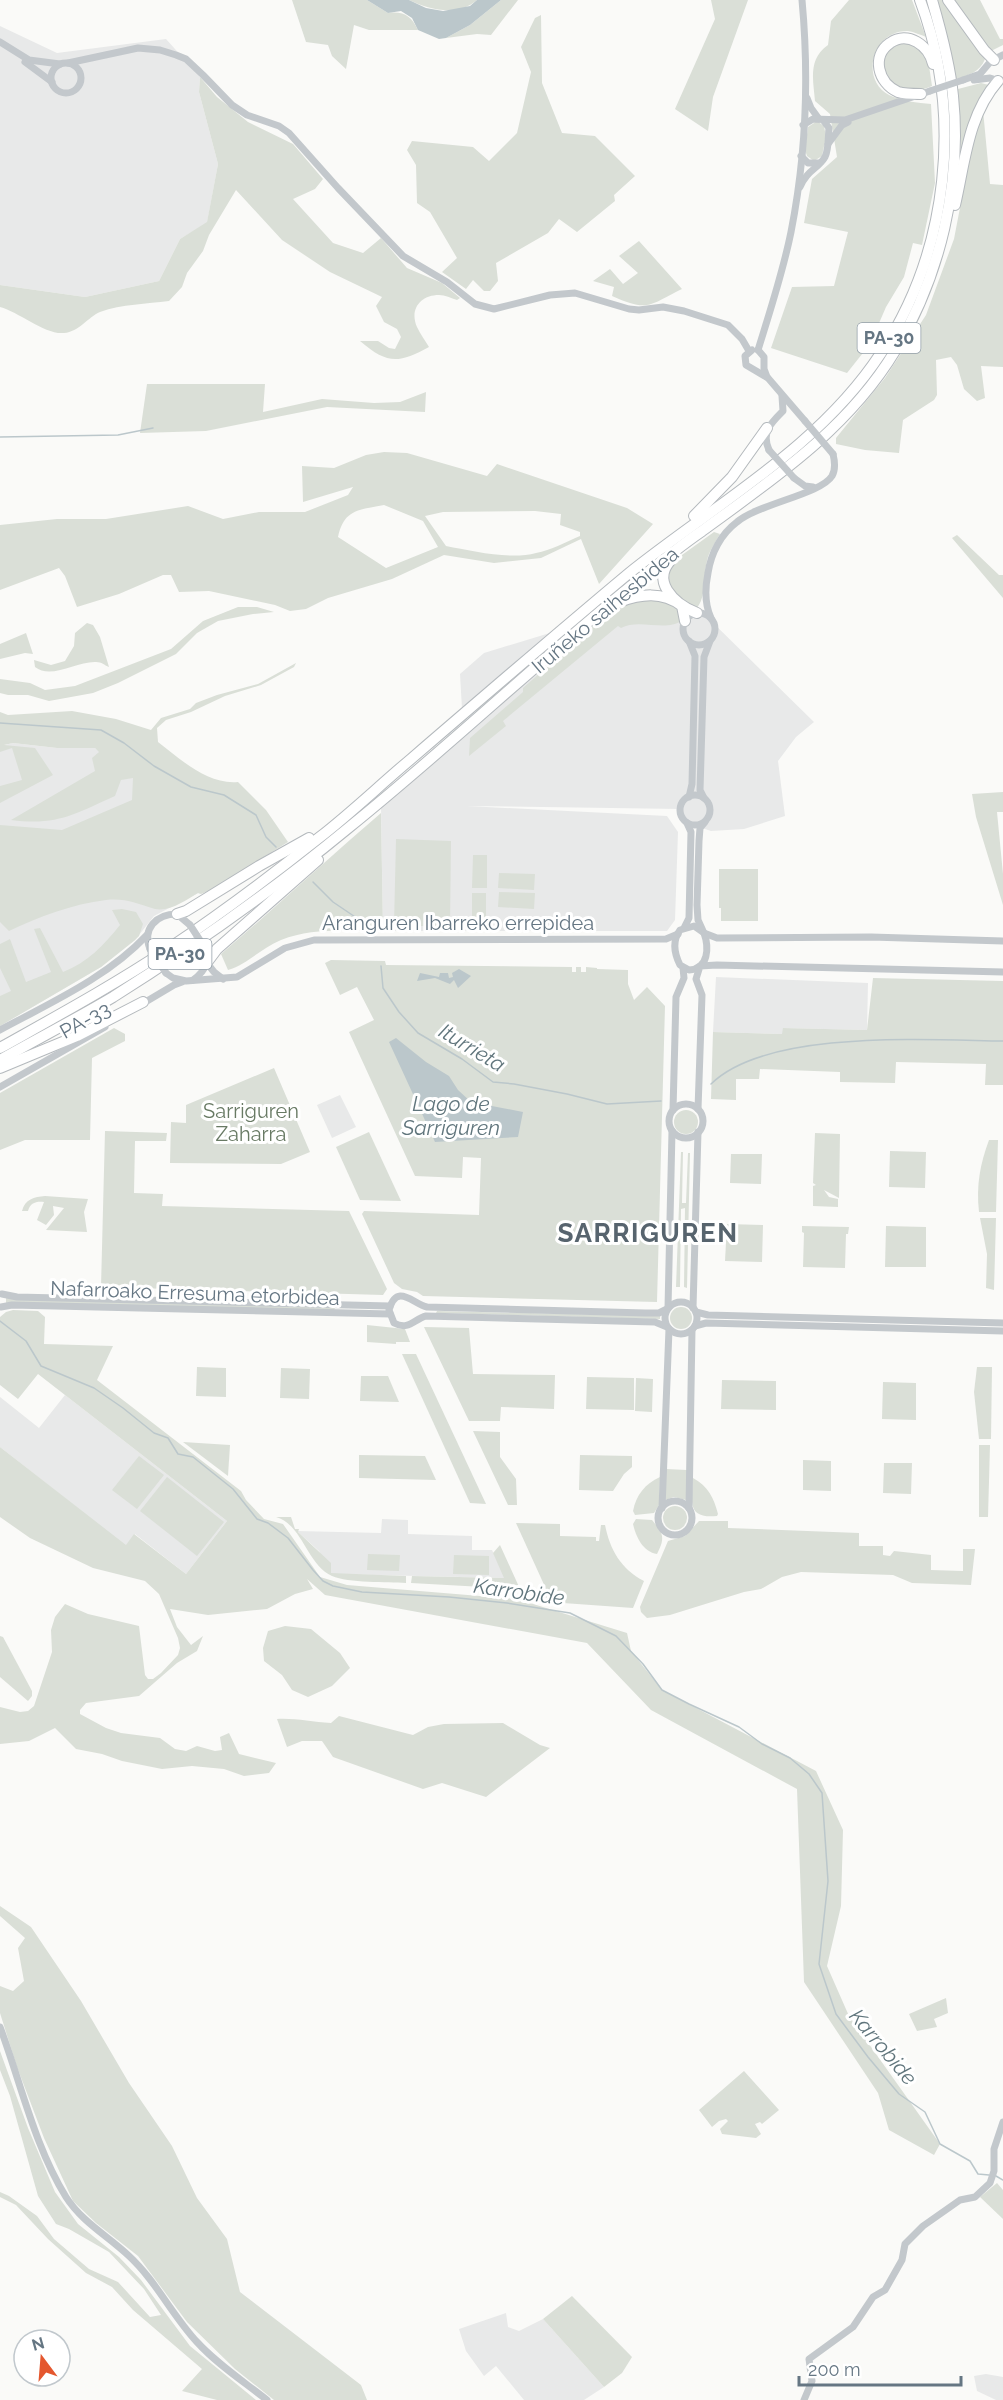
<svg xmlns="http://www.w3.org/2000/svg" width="1003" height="2400" font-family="Raleway,sans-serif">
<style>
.built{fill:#e8e9e9}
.green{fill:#dadfd7;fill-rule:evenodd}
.water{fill:#bbc7cb}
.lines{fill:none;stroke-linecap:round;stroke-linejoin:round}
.stream{stroke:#bbc7cb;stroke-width:1.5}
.highway-casing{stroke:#b4b9bd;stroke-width:12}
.minor{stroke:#c3c8cc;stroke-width:7}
.highway{stroke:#fff;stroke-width:10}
.minor-bridge{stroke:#c3c8cc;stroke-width:7}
.labels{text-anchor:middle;stroke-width:6;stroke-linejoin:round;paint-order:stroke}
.shield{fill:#fff;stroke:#939fa8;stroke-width:1.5}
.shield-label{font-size:18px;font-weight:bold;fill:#657683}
.street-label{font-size:20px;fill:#657683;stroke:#fff}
.park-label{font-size:20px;fill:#687a64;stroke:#fff}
.water-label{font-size:21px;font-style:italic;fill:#60757c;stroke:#fff}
.district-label{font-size:26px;font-weight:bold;letter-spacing:1.5px;fill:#57646e;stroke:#fff}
</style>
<rect width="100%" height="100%" fill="#fafaf8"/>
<!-- built -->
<g class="built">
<path d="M0 26 57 53 166 39 200 77 199 92 218 164 207 223 180 239 159 281 85 297 0 285Z"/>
<path d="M631 598 684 611 704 614 814 722 796 737 778 761 785 816 744 829 711 831 687 823 680 809 467 806 667 816 678 832 675 920 667 931H383L381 807 541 663Z"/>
<path d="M553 632 462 709 460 674 484 653Z"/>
<path d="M13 743 57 748H95L133 778 201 894 198 893 154 916 135 940 101 967 0 1026V746Z"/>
<path d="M716 977 868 983 867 1030 783 1028V1034L713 1032Z"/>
<path d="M340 1095 356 1127 332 1138 317 1105Z"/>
<path d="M65 1395 227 1521 186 1574 135 1534 126 1546 0 1447V1397L39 1428Z"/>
<path d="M382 1519 408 1520V1534L472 1536V1550H492L505 1578 331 1574 319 1551 297 1531 381 1533Z"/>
<path d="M506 2313 508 2327 519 2331 543 2319 604 2387 584 2400H524L496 2366 484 2376 466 2351 459 2329Z"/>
<path d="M986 2374 1003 2377V2400H996L977 2391 974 2376Z"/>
</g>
<!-- green -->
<g class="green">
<path d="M292 0H367L388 13C404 11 411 16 418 30H369L354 25 346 69 332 56 328 45 306 42Z"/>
<path d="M409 0H477C458 17 430 10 409 0Z"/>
<path d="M501 0H518L491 35 477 34 446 38 470 25Z"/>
<path d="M711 0H748L713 97 708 131 675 109 715 19Z"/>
<path d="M849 0H912L926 37C921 35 914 32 908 31 873 30 859 79 889 95 901 101 918 103 931 104L935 183 922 245 913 243 904 277 886 307 870 344 847 373 771 348 792 287 834 286 848 232 804 223 812 179 837 157 830 114 815 101C813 79 808 59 828 45L831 21Z"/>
<path d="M938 0H945L983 54 985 59C980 72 969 75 956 79Z"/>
<path d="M952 0H980L1000 39H1003V45L991 51Z"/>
<path d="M541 15 542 83 562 133 595 136 635 176 614 195 615 201 577 232 559 219 548 233 496 263 498 281 490 291H484L473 280 466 289 442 272 457 258 430 212 417 203 416 165 407 150 412 141 473 147 489 161 517 133 531 72 521 47 535 18Z"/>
<path d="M914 43 928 59 932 86C910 96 899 89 883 74V56L896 44Z"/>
<path d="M200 77 217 97 248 122 293 144 323 179 315 189 293 199 333 243 363 253 381 238 407 268 442 283 460 298 457 300C451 298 445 295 439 295 421 295 409 309 417 327 420 334 425 340 429 347 398 364 387 364 360 341H378L389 348 395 349 401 337 397 329 384 322 376 306 382 297 330 272 282 240 236 190 209 235 203 251 187 273 182 287 169 301C147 304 122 304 100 312 88 317 79 332 64 333 45 335 19 312 0 307V285L85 297 159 281 180 239 207 222 218 164 199 92Z"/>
<path d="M981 83 989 85 960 170 961 140 958 89Z"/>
<path d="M983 110 990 184 1003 185V367L981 366 985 398 977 401 964 389 957 365 951 357 936 360 937 395 934 400 903 420 899 453 865 450 836 444V438L885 378 926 315 954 239 972 145Z"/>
<path d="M817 121 824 126 826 137 822 156 814 161 807 156 805 150 808 127Z"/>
<path d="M639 241 682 289C648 306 648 312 612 296L614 287 593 281 610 269 623 284 638 273 619 256Z"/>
<path d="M147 384H265L263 412 322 399 374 403 400 402 426 392 425 412 327 407 206 431 140 433Z"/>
<path d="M384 452 407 453 487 476 497 464 627 508 653 524 599 584 581 539 541 558 494 563 444 555 392 579 328 598 306 609 290 611 275 605 209 591 179 592 171 575H163L119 594 77 607 65 576 59 568 0 590V525L57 519H106L188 506 223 519 259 512H305L348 495 353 487 303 502 302 466 334 468 366 455ZM384 505 423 521 438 547 386 568 338 537C344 509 359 510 384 505ZM535 511 561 514 560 525 580 532V536C566 542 551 550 536 553 511 560 472 551 446 546L425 516 443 512Z"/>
<path d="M714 532 720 534C715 543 709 551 707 561 703 576 707 597 696 609L669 590 668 568 675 560Z"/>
<path d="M957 535 999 575H1003V598L952 538Z"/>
<path d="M635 599 663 600 681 612V621C665 632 639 618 621 628L618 626 503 721 506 726 469 756 470 738 523 692V688C558 658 593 619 635 599Z"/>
<path d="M238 607H257L274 612 253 614 218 621 197 633 176 654 118 683 93 693 49 701 28 695H8L0 693V679L30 683 45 690 75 686 171 649 203 621Z"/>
<path d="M87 623 93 625 100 637 109 667C104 665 102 662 96 662 77 661 51 680 35 667L34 660 51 665 65 661 74 646 75 633Z"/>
<path d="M26 633 33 654 25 653 0 659V644Z"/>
<path d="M296 663 294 667 261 685 225 696 191 712 166 720 157 728 158 742C180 759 208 785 238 782L266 810 288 842 211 890 201 894 198 893C186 900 170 912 155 909 137 904 126 898 106 900 72 904 39 917 9 931L0 922V825L62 830 132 800 133 778 121 780 115 796C75 814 57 826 11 820L95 771 92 758 99 752 95 748H57L13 743 4 745 35 748 53 775 0 803V786L22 780 12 748 0 752V712L8 715 72 711 116 719 151 730 161 718 190 709 196 703 217 695 258 684Z"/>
<path d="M1003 792V812H997L1003 874V905L976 817 972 794Z"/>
<path d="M381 813 383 931C348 932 314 927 281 940 261 948 248 964 228 970L221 954C275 908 327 859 381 813Z"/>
<path d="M396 839 451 841 450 927 394 925Z"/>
<path d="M473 855H487V888H472Z"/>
<path d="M719 869H758V921H721V908H719Z"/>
<path d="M499 873 535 874 534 890 498 888Z"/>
<path d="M499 892 535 893 534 909 498 907Z"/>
<rect x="472" y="893" width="14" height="32"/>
<path d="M122 909 136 912 143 924 139 936 135 940 101 967 0 1026V996L11 991 0 968V944L10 939 26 982 51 972 34 929 40 928 63 972C88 962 103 946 120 925L112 910Z"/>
<path d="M331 960 385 961 386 965 572 967V972H576V967H581V972H586V967L597 968V969L628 970V984L634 1000 647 987 665 1006 657 1302 423 1296 417 1292 402 1289 394 1283 362 1214 364 1211 479 1215 481 1158 463 1157 462 1178 415 1176 349 1032 374 1020 357 987 340 995 325 963Z"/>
<path d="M873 978 1003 981V1085H985L986 1064 896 1062 895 1083 840 1082V1072L760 1069 759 1079H736V1100L711 1099 713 1032 782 1034 783 1028 867 1030Z"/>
<path d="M114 1028 125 1034V1041L92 1058 90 1140H25L0 1150V1093Z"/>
<path d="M274 1068 310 1152 281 1164 170 1163 171 1122 186 1123V1105Z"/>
<circle cx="686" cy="1122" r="12"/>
<path d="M105 1131 167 1133 166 1141H135L134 1193 163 1194 162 1206 349 1211 387 1289 383 1295 101 1287Z"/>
<path d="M369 1132 401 1201 360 1200 336 1147Z"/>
<path d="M815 1133 840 1134 839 1198 824 1190 829 1197 838 1199V1207L813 1206V1186L816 1185 813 1183Z"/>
<path d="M989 1140H998L996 1212H979C976 1186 980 1164 989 1140Z"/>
<path d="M890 1151 926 1152 925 1188 889 1187Z"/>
<path d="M681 1152H683L682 1203H686L688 1153H690L687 1288 684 1287 685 1208 681 1209 680 1287H676Z"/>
<path d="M731 1154H762L761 1184 730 1183Z"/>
<path d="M45 1196 88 1199 84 1212 87 1232 46 1230 64 1208 53 1206 54 1215 46 1225 37 1220 44 1202C36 1201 30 1203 28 1211H22C25 1199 34 1197 45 1196Z"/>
<path d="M980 1218H996L994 1290 986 1288 987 1254Z"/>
<path d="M727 1224 763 1225 762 1262 725 1261Z"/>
<path d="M802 1226 849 1227 848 1234H846L845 1268 803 1267 804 1233 802 1232Z"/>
<path d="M886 1226 926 1227V1267H885Z"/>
<path d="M6 1298 335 1308 334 1310 6 1303Z"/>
<circle cx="681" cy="1318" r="11"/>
<path d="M13 1310 38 1311 45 1317 44 1344 113 1346 97 1380 241 1491 246 1500 264 1519 283 1524 320 1577 347 1585 517 1599 627 1633 631 1651 662 1690 816 1771 843 1830 841 1906 827 1966 849 2016 940 2144 934 2155 889 2130 878 2093 804 1982 797 1789 651 1710 587 1643 325 1595 307 1579 313 1589 295 1594 267 1609 208 1615 170 1609 177 1627 191 1645 203 1636 197 1651 177 1663 139 1696 86 1703 80 1710V1714L106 1728 121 1733 160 1738 175 1749 186 1751 197 1746 215 1751 222 1750 220 1737 229 1733 239 1754 276 1763 269 1773 244 1776 224 1769 192 1766 162 1769 122 1761 102 1754 76 1749 55 1728 29 1741 0 1744V1707L20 1712 28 1711 34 1706 52 1652 51 1630 55 1617 65 1604 88 1614 139 1626 145 1675 148 1679H153L161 1673 178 1655 180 1648 178 1638 159 1594 145 1581 93 1568 30 1538 0 1517V1447L126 1545 134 1534 186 1574 227 1521 38 1374 18 1399 0 1385V1317L6 1312Z"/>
<path d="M437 1311 660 1316V1319L436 1313Z"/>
<path d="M367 1325 405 1329 410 1342H396V1344L367 1342Z"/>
<path d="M424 1327 469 1328 473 1374 555 1375 554 1409 501 1407 500 1421H469Z"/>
<path d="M402 1354H416L486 1504 470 1503Z"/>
<path d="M197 1367 226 1368V1397L196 1396Z"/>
<path d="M977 1367H992L991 1439H979L974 1392Z"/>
<path d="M281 1368 310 1369 309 1399 280 1398Z"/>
<path d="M361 1376H388L399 1402 360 1401Z"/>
<path d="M587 1377 634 1378V1410L586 1409Z"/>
<path d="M636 1378 653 1379 652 1412 635 1411Z"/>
<path d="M722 1380 776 1381V1410L721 1409Z"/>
<path d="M883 1382 916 1383V1420L882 1419Z"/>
<path d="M473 1431 500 1432V1457L516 1479 517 1505H508Z"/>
<path d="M183 1442 230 1445 228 1476Z"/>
<path d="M979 1445H990L988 1517H979Z"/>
<path d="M359 1455 425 1456 436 1480 359 1478Z"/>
<path d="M580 1455 632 1456V1467L624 1474 613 1491 579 1490Z"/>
<path d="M139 1456 164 1475 137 1509 112 1490Z"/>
<path d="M803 1460 831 1461V1491L803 1490Z"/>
<path d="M884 1463H912L911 1494 883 1493Z"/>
<path d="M666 1469 687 1470 686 1500 674 1497 665 1500Z"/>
<path d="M167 1477 224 1522 197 1556 140 1511Z"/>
<path d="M660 1477 659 1505 654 1513 635 1515 633 1511C636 1495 645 1484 660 1477Z"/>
<path d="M693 1478C708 1486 714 1498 718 1514L717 1516C686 1519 692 1501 693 1478Z"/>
<circle cx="675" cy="1518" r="12"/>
<path d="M276 1517H291L295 1529H299L298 1532 331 1563V1573L406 1576V1583C388 1582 348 1583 332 1576 307 1565 303 1525 276 1517Z"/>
<path d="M636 1519 652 1520C664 1534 665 1538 657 1554 643 1552 636 1537 633 1524Z"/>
<path d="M699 1521H728V1528L859 1533V1546H883V1555L890 1556 894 1551 931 1555V1570L963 1571V1549H975L971 1585 912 1583 893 1575 801 1572 782 1577 761 1589 744 1592 670 1615 647 1618 641 1612 640 1607 668 1541 685 1536Z"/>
<path d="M516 1523 560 1524V1536L596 1537V1541H599L601 1525H605C610 1550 621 1569 644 1581L633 1608 563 1603 544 1597 546 1589Z"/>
<path d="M500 1545 520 1589 411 1583 412 1576 504 1578 493 1553Z"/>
<path d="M368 1554 400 1555 399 1571 367 1570Z"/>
<path d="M454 1555 489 1556V1575L453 1574Z"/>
<path d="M285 1626 311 1629 340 1653 350 1668 332 1686 308 1697 292 1690 282 1675 264 1661 263 1648 268 1631Z"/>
<path d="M0 1636 3 1637 32 1691V1696L28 1701 0 1677Z"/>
<path d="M339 1716 413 1735 428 1727 444 1724 503 1723 540 1745 550 1748 486 1797 442 1783 423 1789 333 1757 322 1741H302L287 1747 277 1719C295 1718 312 1722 331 1723Z"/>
<path d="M0 1906 31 1927 81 2001 129 2083 172 2146 197 2198 227 2239 240 2292 361 2385 367 2400H274L235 2369 187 2322 138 2256 96 2223 73 2201 44 2138 17 2067 0 2013V1986L13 1991 24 1981 18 1948 25 1938 0 1916Z"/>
<path d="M946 1998 948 2013 934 2019 937 2027 917 2031 909 2014Z"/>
<path d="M0 2051 28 2128 55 2192 78 2224 119 2257 141 2280 190 2346 256 2400H217L182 2391 202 2369 133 2310 112 2287 86 2273 48 2239 16 2205 0 2197V2192L9 2196 37 2216 54 2239 89 2269 118 2282 150 2317 161 2315 144 2289 109 2252 69 2229 56 2224 38 2196 10 2096 0 2070Z"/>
<path d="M744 2071 779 2110 762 2124 760 2122 755 2124 761 2134 756 2138 722 2134 720 2129 728 2121 726 2119 719 2121 712 2127 699 2110Z"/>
<path d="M997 2183 1003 2190V2219L980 2197Z"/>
<path d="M572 2296 632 2357 622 2373 604 2387 543 2319Z"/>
</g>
<!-- water -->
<g class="water">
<path d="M367 0H409L426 8 443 11 470 6 477 0H501L470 25 446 38 439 39 418 30 412 18 401 11 388 13Z"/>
<path d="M459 969 471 976 458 988 454 980 450 984 435 978 417 981 420 973 439 977 440 973H448L449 978 453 977 452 973Z"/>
<path d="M396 1038 426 1062 449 1076 458 1090 471 1102 523 1112 518 1137 435 1142 389 1042Z"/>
</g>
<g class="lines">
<!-- stream -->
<g class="stream">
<path d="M0 437 118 435 153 428"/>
<path d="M0 723 101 730 124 743 154 766 191 787 224 795 256 815 266 837 276 847"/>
<path d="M313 882 333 902 373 929"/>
<path d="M381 966 383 988 399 1012 418 1033 462 1059 493 1082 514 1084 567 1094 607 1104 661 1101"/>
<path d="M711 1084C767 1029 928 1040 1003 1041"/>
<path d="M0 1321 26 1341 41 1366 94 1388 123 1408 154 1433 168 1438 178 1454 193 1457 233 1489 257 1519 268 1523 288 1538 313 1570 323 1581 333 1586 362 1592 449 1597 507 1603 570 1613 616 1636 643 1664 662 1690 689 1704 739 1727 762 1744 790 1758 809 1774 822 1793 828 1881 819 1964 836 2014 868 2057 899 2094 925 2112 940 2144 970 2161 978 2174 989 2175"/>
<path d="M996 2176 1003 2180"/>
</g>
<defs>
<g id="highway">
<path d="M948 0 984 50 994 60"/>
<path d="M921 94C914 94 904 94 898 92 878 83 871 56 890 43 908 30 929 46 933 64"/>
<path d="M955 205C965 162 968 115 998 81"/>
<path d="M694 516 732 477 767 428"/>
<path d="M673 558C649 580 674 604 697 613"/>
<path d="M619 602C641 594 662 591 682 606L685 621"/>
<path d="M177 914 186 911 259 866 309 838"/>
<path d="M208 961 217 949 318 860"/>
<path d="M0 1048C57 1016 114 985 168 949 220 914 271 876 320 837 351 813 380 785 411 759 483 697 555 635 628 574 715 504 819 448 881 353 949 250 963 115 920 0"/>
<path d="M0 1060C37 1039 76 1019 113 997 194 946 273 890 347 829 444 751 534 665 630 587 653 568 677 548 702 531 773 479 848 429 895 351 940 276 962 184 953 96 950 64 941 31 932 0"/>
<path d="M0 1068 77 1036 143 1002"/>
</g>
</defs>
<!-- highway casing -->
<use href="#highway" class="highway-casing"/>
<!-- minor -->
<g class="minor">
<path d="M0 42 29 60 60 64"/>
<path d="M25 62 52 82"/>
<circle cx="66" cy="78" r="15"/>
<path d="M68 63 138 48 160 50 176 55 186 59 203 75 232 105 247 115 279 126 289 133 338 188 403 256 447 282 475 304 494 309 550 295 575 293 629 309 639 310 663 307 684 311 728 325 742 339 749 351"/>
<path d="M963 80 980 74 991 61 1003 55"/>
<path d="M974 80 990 78 1000 81"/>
<path d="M807 98 811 108 819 119"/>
<path d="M803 125 813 119 845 120 930 91"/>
<path d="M828 144 842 125 848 122"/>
<path d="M801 156 808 163H819"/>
<path d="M800 187C807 170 818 169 825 157 829 149 828 137 829 128L823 120"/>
<path d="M752 350 745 356 746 365 768 378 805 421"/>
<path d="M758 350C770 311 783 272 791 232 806 156 809 76 802 0"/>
<path d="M758 350 764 357V369L767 377"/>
<path d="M769 450C761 432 771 423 783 411L782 396"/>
<path d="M794 478 805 486 813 487"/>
<circle cx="699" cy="629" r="16"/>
<path d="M711 618C704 603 705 588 708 573 711 553 721 534 737 522 758 504 821 494 832 476 836 469 835 462 833 454"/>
<path d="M689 641 695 656 692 784 689 797"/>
<circle cx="695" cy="810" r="15"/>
<path d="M704 798 700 790 704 657 710 641"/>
<path d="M694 926 704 933C709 947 709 969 689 970L680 965C674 953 672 941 680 930Z"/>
<path d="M684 928 689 918 691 832 687 823"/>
<path d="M703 931 698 920 697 905 699 841 700 828 705 822"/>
<path d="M704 933 717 938 871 937 1003 941"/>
<path d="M150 949C142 929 156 914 177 914L190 925"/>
<path d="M207 963 214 972 223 979"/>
<path d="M166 973 173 978 186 981 237 977 285 948 314 940 666 939 678 934"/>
<path d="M193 980C207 970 210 960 203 945"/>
<path d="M142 1004 174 985 182 982"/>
<path d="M0 1030C50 1003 108 977 147 935"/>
<path d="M0 1087 105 1027"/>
<circle cx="686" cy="1121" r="17"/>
<path d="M698 1109 702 995 696 979 700 966 717 965 1003 972"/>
<path d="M673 1110 676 997 684 978 683 968"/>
<path d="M2 1294 17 1297 390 1306"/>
<circle cx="681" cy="1318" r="16"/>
<path d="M1 1307 12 1305 390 1314"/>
<path d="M668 1308 672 1131"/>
<path d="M693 1308 698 1132"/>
<path d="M696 1312 708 1315 1003 1323"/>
<path d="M695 1326 706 1323 1003 1331"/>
<path d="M667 1327 655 1322 426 1316C414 1319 409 1331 394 1323L389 1310C397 1282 413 1304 427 1307L645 1313H659L667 1309"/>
<circle cx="675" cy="1518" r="17"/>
<path d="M662 1508 669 1329"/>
<path d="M689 1508 692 1330"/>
<path d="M0 2027C21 2083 34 2145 66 2197 82 2222 108 2236 129 2256 156 2281 172 2315 197 2342 217 2364 243 2381 267 2400"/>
<path d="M804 2400 812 2381 809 2359 853 2327 873 2297 885 2290 902 2260 905 2244 923 2226 960 2200 975 2197 990 2183 994 2171V2149L1003 2122"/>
</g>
<!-- highway -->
<use href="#highway" class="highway"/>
<!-- minor-bridge -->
<g class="minor-bridge">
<path d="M930 91 963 80"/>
<path d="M805 421 833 454"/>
<path d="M769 450 794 478"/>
<path d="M190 925 203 945"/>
<path d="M150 949 166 973"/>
</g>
</g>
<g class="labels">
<!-- shield labels -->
<g class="shield">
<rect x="857.5" y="323" width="63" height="30" rx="4.5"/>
<rect x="148.5" y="939" width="63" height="30" rx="4.5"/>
</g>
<g class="shield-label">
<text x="889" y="344">PA-30</text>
<text x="180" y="960">PA-30</text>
</g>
<!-- street labels -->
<g class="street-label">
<text transform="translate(605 610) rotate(-40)" y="7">Iruñeko saihesbidea</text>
<text x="458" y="930">Aranguren Ibarreko errepidea</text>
<text transform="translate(85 1020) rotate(-29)" y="7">PA-33</text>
<text transform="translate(195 1293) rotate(2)" y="7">Nafarroako Erresuma etorbidea</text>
</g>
<!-- park labels -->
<g class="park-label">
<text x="251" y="1118">Sarriguren<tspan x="251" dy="23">Zaharra</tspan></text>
</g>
<!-- water labels -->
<g class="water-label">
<text transform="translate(472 1048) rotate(31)" y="7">Iturrieta</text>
<text x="451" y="1111">Lago de<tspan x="451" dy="24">Sarriguren</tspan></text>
<text transform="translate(519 1592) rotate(8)" y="7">Karrobide</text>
<text transform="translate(883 2047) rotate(50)" y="7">Karrobide</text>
</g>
<!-- district labels -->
<g class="district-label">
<text x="648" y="1242">SARRIGUREN</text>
</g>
</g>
<!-- north arrow -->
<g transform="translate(42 2358) rotate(344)"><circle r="28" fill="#ffffff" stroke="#c1c8cd" stroke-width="1.5"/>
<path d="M0-4.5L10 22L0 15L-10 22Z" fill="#e4572e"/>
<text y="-9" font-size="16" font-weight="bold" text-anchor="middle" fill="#657683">N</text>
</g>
<!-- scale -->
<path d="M799 2376v9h162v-9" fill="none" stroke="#657683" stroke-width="3"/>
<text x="808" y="2376" font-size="18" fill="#657683" stroke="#ffffff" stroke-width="4.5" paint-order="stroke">200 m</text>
</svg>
